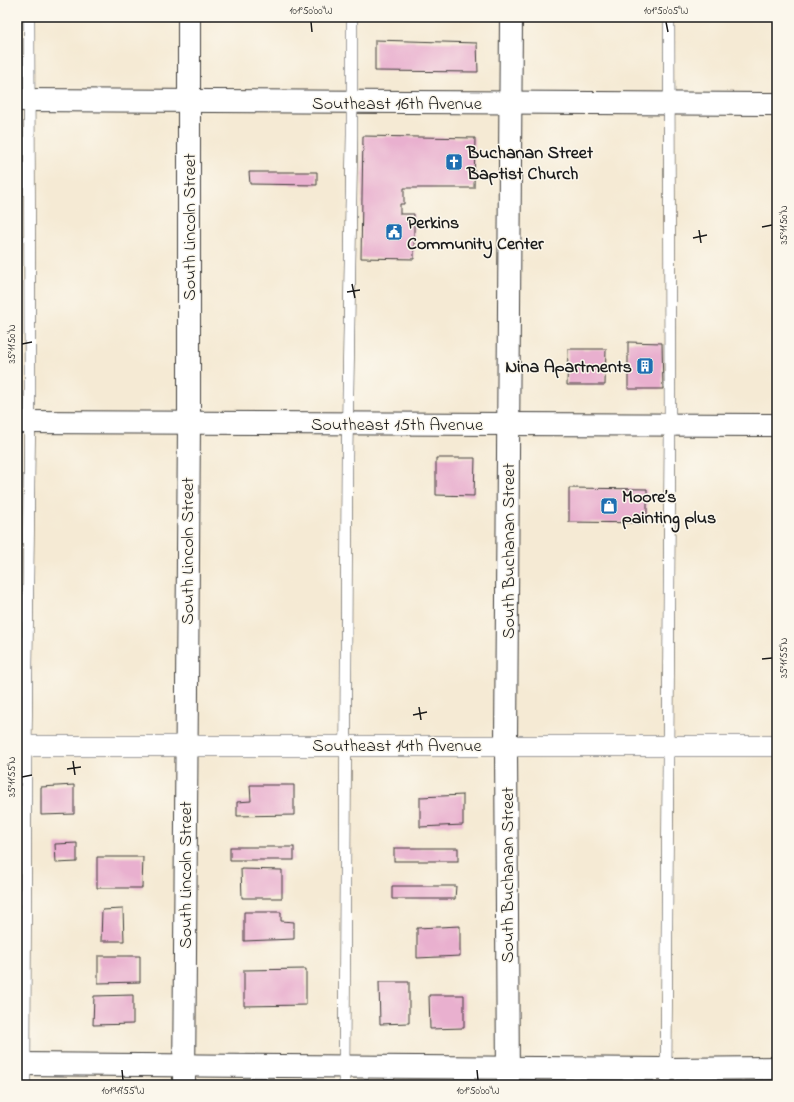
<svg xmlns="http://www.w3.org/2000/svg" width="794" height="1102" font-family="'Indie Flower',sans-serif">
<style>
.building{fill:#e9b0cf}
.lines{fill:none;stroke-linecap:round;stroke-linejoin:round}
.lane-casing{stroke:#3d3b38;stroke-width:12}
.street-casing{stroke:#3d3b38;stroke-width:22}
.secondary-casing{stroke:#3d3b38;stroke-width:24}
.lane{stroke:#fff;stroke-width:11}
.street{stroke:#fff;stroke-width:21}
.secondary{stroke:#fff;stroke-width:22}
.ticks{fill:none;stroke:#1c1c1c;stroke-width:1.5}
.labels{text-anchor:middle;stroke-width:3;stroke-linejoin:round;paint-order:stroke}
.street-label{font-size:18px;fill:#1c1c1c;stroke:#fbf7ec}
.poi-label{font-size:18px;font-weight:bold;fill:#1c1c1c;stroke:#fbf7ec;text-anchor:start}
.neatline{fill:none;stroke:#1c1c1c;stroke-width:1.5}
.ticks-label{font-size:10px;text-anchor:middle;fill:#1c1c1c}
</style>
<rect width="100%" height="100%" fill="#fbf7ec"/>
<filter id="ink" filterUnits="userSpaceOnUse"><feTurbulence type="fractalNoise" baseFrequency=".025" numOctaves="2"/><feDisplacementMap in="SourceGraphic" scale="8" xChannelSelector="R" yChannelSelector="G"/><feConvolveMatrix kernelMatrix="1 2 1 2 8 2 1 2 1" color-interpolation-filters="sRGB"/></filter>
<filter id="wash" filterUnits="userSpaceOnUse"><feTurbulence type="fractalNoise" baseFrequency=".012" numOctaves="4" result="noise"/><feDisplacementMap in="SourceGraphic" scale="16" xChannelSelector="R" yChannelSelector="G"/><feGaussianBlur stdDeviation="0.9" result="paint"/><feColorMatrix in="noise" values="0 0 0 0 0 0 0 0 0 0 0 0 0 0 0 0 0 1.4 0 .05"/><feComposite in="paint" operator="in"/></filter>
<g filter="url(#wash)">
<rect width="100%" height="100%" fill="#f5ead4"/>
<g id="blocks">
<!-- building -->
<g class="building">
<path d="M375 40 477 43 478 72 375 71Z"/>
<path d="M363 136 475 138 474 188H404V204H400V214H414V259L361 258Z"/>
<path d="M249 172H317V185L250 184Z"/>
<path d="M628 342 662 343 663 389H628Z"/>
<path d="M568 349H606L605 385H567Z"/>
<path d="M17 356H18L19 388H17Z"/>
<path d="M436 458H475L474 496 436 495Z"/>
<path d="M569 488 647 489V523L569 522Z"/>
<path d="M74 785V814L41 815V787Z"/>
<path d="M250 785H294V815L237 816V802L251 801Z"/>
<path d="M463 795V825L420 827V797Z"/>
<path d="M77 843V862L56 863 55 844Z"/>
<rect x="230" y="847" width="64" height="13"/>
<rect x="394" y="848" width="64" height="13"/>
<path d="M97 857H143L142 888H97Z"/>
<path d="M241 869 282 870V898H242Z"/>
<path d="M392 886H456L455 899H392Z"/>
<path d="M123 909 124 941H101L102 910Z"/>
<path d="M244 912H281V921L294 922V939L244 941Z"/>
<path d="M460 926V956L417 958V928Z"/>
<path d="M98 956H140V982L98 983Z"/>
<path d="M306 969V1005L244 1006V970Z"/>
<path d="M379 982H409V1023L380 1024Z"/>
<path d="M133 995V1024L93 1025 94 996Z"/>
<path d="M429 995H464V1028L430 1029Z"/>
</g>
</g>
</g>
<g filter="url(#ink)">
<use href="#blocks" fill-opacity="0" stroke="#3d3b38" stroke-width="1"/>
<g class="lines">
<defs>
<g id="lane">
<path d="M25 1085 26 761 30 394 29 17"/>
<path d="M344 1085 347 456 352 134V17"/>
<path d="M666 1085 670 424 669 17"/>
</g>
<path id="street" d="M17 746H777"/>
<g id="secondary">
<path d="M17 100 777 104"/>
<path d="M17 422 777 425"/>
<path d="M17 1064 666 1069 777 1068"/>
<path d="M184 1085 189 423V17"/>
<path d="M508 1085 506 745 511 17"/>
</g>
</defs>
<!-- lane casing -->
<use href="#lane" class="lane-casing"/>
<!-- street casing -->
<use href="#street" class="street-casing"/>
<!-- secondary casing -->
<use href="#secondary" class="secondary-casing"/>
<!-- lane -->
<use href="#lane" class="lane"/>
<!-- street -->
<use href="#street" class="street"/>
<!-- secondary -->
<use href="#secondary" class="secondary"/>
</g>
</g>
<!-- ticks -->
<path class="ticks" d="M311 22 312 32M666 22 668 32M762 227 772 225M699 230 701 243M693 238 707 235M352 284 355 298M347 292 360 290M22 344 32 342M762 659 772 658M419 707 421 720M413 715 427 712M73 761 75 775M67 769 81 767M22 777 32 775M122 1070 123 1080M477 1070 478 1080"/>
<!-- icons -->
<defs>
<symbol id="church-square" viewBox="-11 -11 22 22"><rect x="-9" y="-9" width="18" height="18" rx="4" fill="#1f6fb2" stroke="#fbf7ec"/><path d="M-1.2-6h2.4v3.5h3.3v2.4h-3.3V6h-2.4V-.1h-3.3v-2.4h3.3Z" fill="#fff"/></symbol>
<symbol id="civic-square" viewBox="-11 -11 22 22"><rect x="-9" y="-9" width="18" height="18" rx="4" fill="#1f6fb2" stroke="#fbf7ec"/><path d="M-.6-6.5H3V-4.5H.6V-3L4-1V1h2V6H-6V1h2V-1L-.6-3ZM-1.2 2.5V6h2.4V2.5Z" fill="#fff"/></symbol>
<symbol id="building-square" viewBox="-11 -11 22 22"><rect x="-9" y="-9" width="18" height="18" rx="4" fill="#1f6fb2" stroke="#fbf7ec"/><path d="M-4-6H4V6H1V3H-1V6H-4ZM-2.5-4.3h1.7v1.8h-1.7ZM.8-4.3h1.7v1.8H.8ZM-2.5-1h1.7V.8h-1.7ZM.8-1h1.7V.8H.8Z" fill="#fff"/></symbol>
<symbol id="shop-square" viewBox="-11 -11 22 22"><rect x="-9" y="-9" width="18" height="18" rx="4" fill="#1f6fb2" stroke="#fbf7ec"/><path d="M-5-2.5h2.3a2.7 3.5 0 0 1 5.4 0H5L5.5 6h-11ZM-1.5-2.5h3a1.5 2.3 0 0 0-3 0Z" fill="#fff"/></symbol>
</defs>
<g fill-rule="evenodd">
<use href="#church-square" x="444" y="152" width="20" height="20"/>
<use href="#civic-square" x="384" y="222" width="20" height="20"/>
<use href="#building-square" x="635" y="356" width="20" height="20"/>
<use href="#shop-square" x="599" y="496" width="20" height="20"/>
</g>
<g class="labels">
<!-- street labels -->
<g class="street-label">
<text x="397" y="109">Southeast 16th Avenue</text>
<text transform="translate(189 227) rotate(-90)" y="6">South Lincoln Street</text>
<text x="397" y="430">Southeast 15th Avenue</text>
<text transform="translate(187 551) rotate(-90)" y="6">South Lincoln Street</text>
<text transform="translate(508 551) rotate(-90)" y="6">South Buchanan Street</text>
<text x="397" y="751">Southeast 14th Avenue</text>
<text transform="translate(185 875) rotate(-90)" y="6">South Lincoln Street</text>
<text transform="translate(507 875) rotate(-90)" y="6">South Buchanan Street</text>
</g>
<!-- poi labels -->
<g class="poi-label">
<text x="467" y="158">Buchanan Street<tspan x="467" dy="21">Baptist Church</tspan></text>
<text x="407" y="228">Perkins<tspan x="407" dy="21">Community Center</tspan></text>
<text x="632" y="372" text-anchor="end">Nina Apartments</text>
<text x="622" y="502">Moore’s<tspan x="622" dy="21">painting plus</tspan></text>
</g>
</g>
<!-- margin -->
<rect width="794" height="1102" fill="none" stroke="#fbf7ec" stroke-width="44"/>
<rect x="22" y="22" width="750" height="1058" class="neatline"/>
<g class="ticks-label">
<text x="311" y="14">101°50'00"W</text>
<text x="666" y="14">101°50'05"W</text>
<text transform="translate(783 225) rotate(-90)" y="4">35°11'50"N</text>
<text transform="translate(11 344) rotate(-90)" y="4">35°11'50"N</text>
<text transform="translate(783 658) rotate(-90)" y="4">35°11'55"N</text>
<text transform="translate(11 777) rotate(-90)" y="4">35°11'55"N</text>
<text x="123" y="1094">101°49'55"W</text>
<text x="478" y="1094">101°50'00"W</text>
</g>
</svg>
